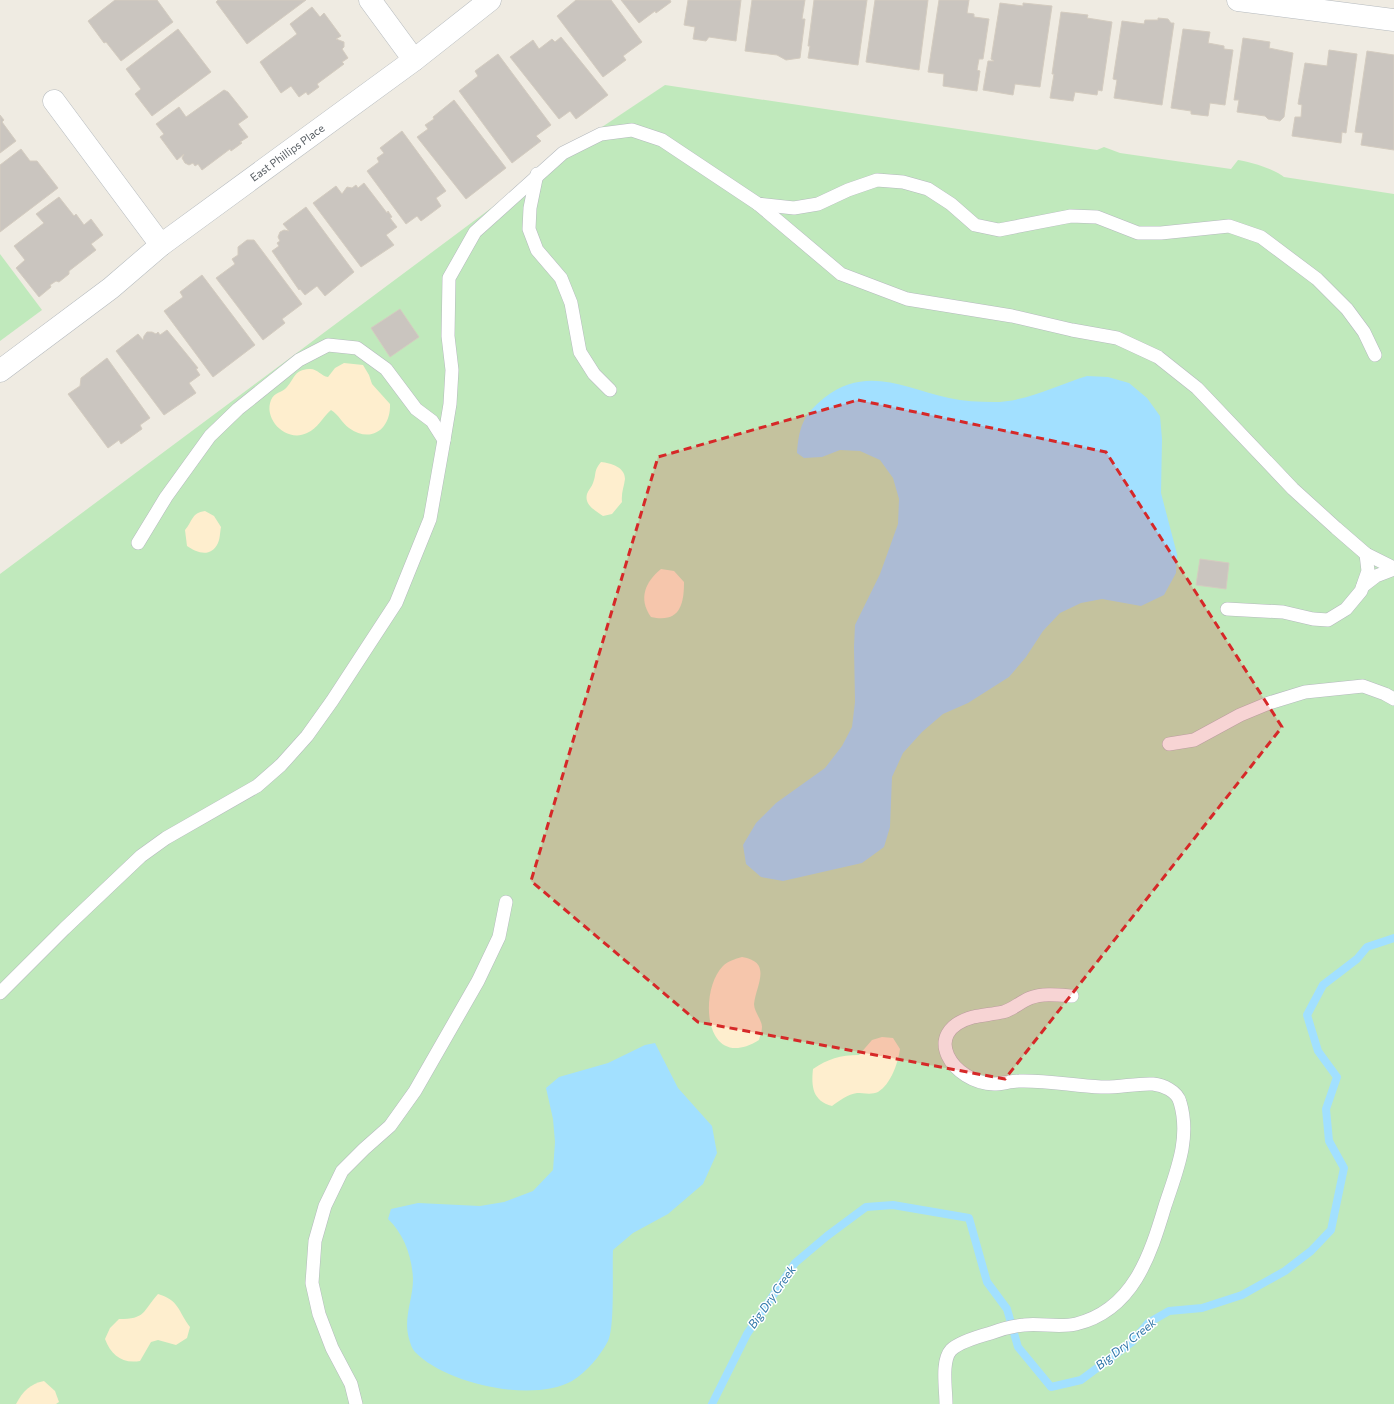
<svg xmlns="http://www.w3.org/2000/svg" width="1394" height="1404" font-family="Commissioner,sans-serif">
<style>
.green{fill:#c0e9bc}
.sand{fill:#feeece}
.water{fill:#a2e0ff}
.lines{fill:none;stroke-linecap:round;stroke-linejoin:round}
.stream{stroke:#a2e0ff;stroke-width:8}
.building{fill:#cac5bf;stroke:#d4ccc0}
.lane-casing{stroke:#b5babe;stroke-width:14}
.street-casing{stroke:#b5babe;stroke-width:23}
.lane{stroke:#fff;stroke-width:13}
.street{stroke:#fff;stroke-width:22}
.marked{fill:#d62828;fill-opacity:0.2;stroke:#d62828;stroke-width:3;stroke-dasharray:8 5;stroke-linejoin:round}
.labels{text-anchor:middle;stroke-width:3;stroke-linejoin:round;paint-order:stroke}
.street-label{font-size:11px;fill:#5a6065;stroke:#fff}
.water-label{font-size:12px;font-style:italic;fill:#3077a9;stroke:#fff}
</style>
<rect width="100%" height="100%" fill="#efebe2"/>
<!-- green -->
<g class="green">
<path d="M665 85 1097 150 1104 147 1120 153 1231 169 1238 160C1248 161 1277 170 1284 177L1394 194V1404H0V574L537 174 563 153Z"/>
<path d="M0 254 42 310 0 341Z"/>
</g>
<!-- sand -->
<g class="sand">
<path d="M344 363 363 365 369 375 372 384 390 404C391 429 371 444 349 428 342 423 339 415 331 410 322 418 318 428 307 433 287 443 263 420 271 400 274 392 282 393 287 387 295 378 294 370 309 369 317 368 321 376 328 377L335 368Z"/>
<path d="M601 462C611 463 625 467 625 479 624 487 621 493 622 502L612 514 603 516C596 511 584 505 587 494 588 490 592 487 593 483 597 473 593 472 601 462Z"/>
<path d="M205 511 214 516 221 527C220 532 220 539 218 543 211 558 197 553 187 546L185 530C193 521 191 513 205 511Z"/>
<path d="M661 569 674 571 684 582C684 606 679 623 651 617 638 599 645 582 661 569Z"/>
<path d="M742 957C773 962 756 985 754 1004 754 1012 762 1020 762 1027 762 1031 760 1036 759 1040 704 1074 698 991 723 966 728 961 735 959 742 957Z"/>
<path d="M882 1037 893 1038 900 1049C898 1063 891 1084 878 1092 872 1095 863 1093 857 1093 848 1094 839 1101 832 1106 813 1101 811 1087 813 1069 828 1059 840 1055 859 1055L872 1040Z"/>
<path d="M158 1294C179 1300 178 1311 190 1327L187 1338 176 1345 158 1340 151 1342 140 1361C122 1364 111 1355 105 1339L110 1328 119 1319C146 1319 142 1312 158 1294Z"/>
<path d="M44 1381 55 1391 59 1402 56 1404H16C23 1391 30 1384 44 1381Z"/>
</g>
<!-- water -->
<g class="water">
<path d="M1087 376 1108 377 1129 383 1147 398 1160 416 1162 439 1161 493 1177 554 1176 573 1164 595 1141 606 1102 599 1081 603 1060 613 1043 631 1026 657 1009 677 968 703 943 714 922 732 903 753 892 777 890 827 884 847 862 863 783 881 761 877 746 864 743 845 756 823 776 803 825 768 842 746 852 727 855 702 854 647 855 625 880 574 898 524 899 499 893 478 880 460 860 451 840 450 822 457 804 458 797 453C799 427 803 415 824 398 867 365 903 388 949 398 963 401 979 402 994 402 1026 402 1057 385 1087 376Z"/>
<path d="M655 1043 678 1088 712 1126 717 1153 703 1184 668 1214 633 1233 613 1250C612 1269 615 1327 608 1341 600 1356 587 1372 572 1381 532 1403 446 1384 415 1352 412 1349 411 1345 410 1342 402 1319 413 1301 413 1279 412 1257 404 1234 388 1219L391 1209 418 1203 480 1206 504 1202 533 1191 553 1170 555 1142 553 1119 546 1088 559 1077 608 1063 645 1045Z"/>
</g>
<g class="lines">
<!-- stream -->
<path class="stream" d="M712 1404 747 1334 795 1263 827 1236 866 1207 893 1205 969 1218 987 1282 1007 1309 1018 1347 1051 1387 1081 1380 1132 1342 1148 1323 1169 1311 1202 1308 1242 1295 1285 1271 1311 1251 1331 1230 1344 1168 1329 1141 1326 1109 1337 1077 1318 1051 1307 1015 1323 985 1357 959 1367 947 1394 938"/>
</g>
<!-- building -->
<g class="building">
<path d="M115 0H157L173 22 121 61 106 42 104 43 88 21Z"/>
<path d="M218 0H306L247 44 216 2Z"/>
<path d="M576 0H611L642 42 623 56 626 60 603 77 557 16Z"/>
<path d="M621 0H670L671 2 656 13 655 11 639 23Z"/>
<path d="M688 0H741L736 41 709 37 706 41 693 39 695 27 684 25Z"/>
<path d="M752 0H805L802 19H805L800 58 786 60 777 55 745 51Z"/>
<path d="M814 0H867L858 65 808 58 810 46H808Z"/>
<path d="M875 0H928L919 70 866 62Z"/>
<path d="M939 0H969L967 13 974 14V17L989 19 983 59H979L977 70 980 71 977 91 943 86 944 74 928 72Z"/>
<path d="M1000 3 1023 6V3L1052 6 1040 87 1015 84 1013 95 983 90 988 61H994L991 59Z"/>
<path d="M312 7 320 17 324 13 341 36 336 39 344 42V47L342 49 348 58 342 62 344 64 317 84 319 87 308 95 306 92 299 97 291 86 281 93 260 62 297 34 290 24Z"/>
<path d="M1061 12 1088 15 1087 18 1112 22 1102 91 1098 90 1097 95 1075 92 1073 101 1050 98 1054 74H1052Z"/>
<path d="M1158 18 1168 19 1171 23H1174L1162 105 1114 98 1117 80 1113 79 1122 21 1144 24 1145 20H1158Z"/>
<path d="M178 29 211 72 152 116 135 94 141 89 126 69Z"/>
<path d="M1183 29 1210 32 1208 43 1224 46V49L1233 50 1225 105 1210 103 1208 116 1191 114V111L1171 108Z"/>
<path d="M561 37 608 95 576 119 570 111 559 119 510 57 533 40 539 49 552 39 555 42Z"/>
<path d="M1243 38 1270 42 1269 48 1293 53 1284 117 1280 121 1268 119 1265 116 1237 112 1239 100H1234Z"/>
<path d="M1329 50 1357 54 1346 133 1342 132 1341 143 1292 136 1295 117H1301L1302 105 1298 104 1305 63 1327 66Z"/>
<path d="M1367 51 1394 55V150L1361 145 1363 133 1355 132Z"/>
<path d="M498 54 551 125 536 136 541 141 512 163 459 91 478 76 475 71Z"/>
<path d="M224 90 228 92 248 117 238 124 248 137 240 142 242 143 231 151 230 149 202 170 198 164 195 166 193 163 189 165 185 163 182 158 184 154 177 160 160 137 164 134 156 124 179 107 186 117Z"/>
<path d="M454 100 506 168 466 199 417 137 428 129 425 125 434 119 433 117Z"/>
<path d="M0 115 4 120 2 122 16 141 0 153Z"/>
<path d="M402 131 446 191 436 198 441 206 421 221 417 216 406 224 367 171 379 162 377 158 384 153 380 148Z"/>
<path d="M21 149 30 161H37L58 188 0 232V165Z"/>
<path d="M364 183 387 213 388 211 392 217 390 218 397 227 386 235 394 245 361 267 313 203 336 186 342 194 347 187 352 188 356 185 358 188Z"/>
<path d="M59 197 74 216 76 214 84 225 91 219 103 235 91 244 96 250 69 271V274L59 282 56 281 50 285 51 287 39 297 16 268 25 260 14 246 44 223 36 214Z"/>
<path d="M306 207 354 272 325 296 317 286 305 295 300 289 299 290 272 251 279 246 277 243 280 241 278 237 280 232 284 230 289 231 283 224Z"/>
<path d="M247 240H254L302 304 282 319 285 323 263 340 216 278 235 264 232 259 238 255V247Z"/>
<path d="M202 275 255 345 213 377 164 311 183 297 180 292Z"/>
<path d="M400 309 419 337 390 357 371 328Z"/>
<path d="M167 330 198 368 196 369 200 375 189 383 196 393 164 415 116 351 138 334 143 340 144 336 147 332H152L156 334 158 332 160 335Z"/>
<path d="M107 358 150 418 140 425 142 429 121 444 119 440 108 448 68 394 80 386 81 378Z"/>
<path d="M1200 559 1229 563 1226 589 1196 585Z"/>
</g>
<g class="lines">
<defs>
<g id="lane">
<path d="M537 174 530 208 529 229 537 250 561 278 571 303 580 352 594 374 610 390"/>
<path d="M758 204 841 274 907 299 1012 316 1072 330 1117 338 1158 357 1197 388 1293 489 1336 528 1366 554 1394 568"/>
<path d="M444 440 450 404 452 370 448 336 449 278 475 232 563 153 601 134 632 130 662 140 758 204 794 208 818 204 848 190 877 180 903 182 928 189 951 204 975 225 999 230 1071 216 1097 217 1138 233H1161L1229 226 1261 237 1317 279 1347 309 1364 332 1375 355"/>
<path d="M1363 586 1376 576 1394 569"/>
<path d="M1227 609 1283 612 1313 619 1328 620 1346 609 1361 591 1368 571 1366 554"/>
<path d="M1169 744 1194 740 1240 715 1269 703 1305 692 1363 686 1385 694 1394 699"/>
<path d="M0 993 64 929 141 856 166 838 257 786 281 765 307 736 332 701 396 603 430 519 444 440 432 421 416 409 386 369 357 348 328 345 299 360 238 409 210 436 166 497 138 543"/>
<path d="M356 1404 351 1384 332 1348 319 1314 312 1283 315 1241 325 1206 342 1171 364 1149 390 1126 415 1091 478 981 499 937 506 902"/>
<path d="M946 1404C946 1389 941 1361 951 1350 959 1342 980 1336 991 1333 1001 1329 1013 1326 1024 1325 1041 1323 1059 1328 1076 1324 1133 1310 1150 1256 1165 1206 1176 1172 1191 1139 1180 1102 1177 1091 1163 1085 1153 1084 1136 1083 1118 1088 1101 1087 1074 1086 1047 1080 1019 1081 1011 1081 1002 1084 994 1084 953 1083 919 1032 973 1017 983 1015 993 1014 1003 1012 1012 1010 1020 1002 1030 998 1043 993 1059 995 1072 996"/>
</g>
<g id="street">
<path d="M370 0 414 60"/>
<path d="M1238 0 1394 20"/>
<path d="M54 101 161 245"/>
<path id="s1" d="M0 371 111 288 161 245 414 60 490 0"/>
</g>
</defs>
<!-- lane casing -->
<use href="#lane" class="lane-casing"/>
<!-- street casing -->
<use href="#street" class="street-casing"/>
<!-- lane -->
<use href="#lane" class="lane"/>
<!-- street -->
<use href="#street" class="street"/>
</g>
<!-- marked area -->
<path class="marked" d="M858 400 1106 452 1282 727 1005 1079 698 1022 531 881 658 457Z"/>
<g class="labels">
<!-- street labels -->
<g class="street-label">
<text dy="4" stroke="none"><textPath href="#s1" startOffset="361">East Phillips Place</textPath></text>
</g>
<!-- water labels -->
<g class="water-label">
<text transform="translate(772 1297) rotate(-55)" y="4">Big Dry Creek</text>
<text transform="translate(1126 1344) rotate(-39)" y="4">Big Dry Creek</text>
</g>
</g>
</svg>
